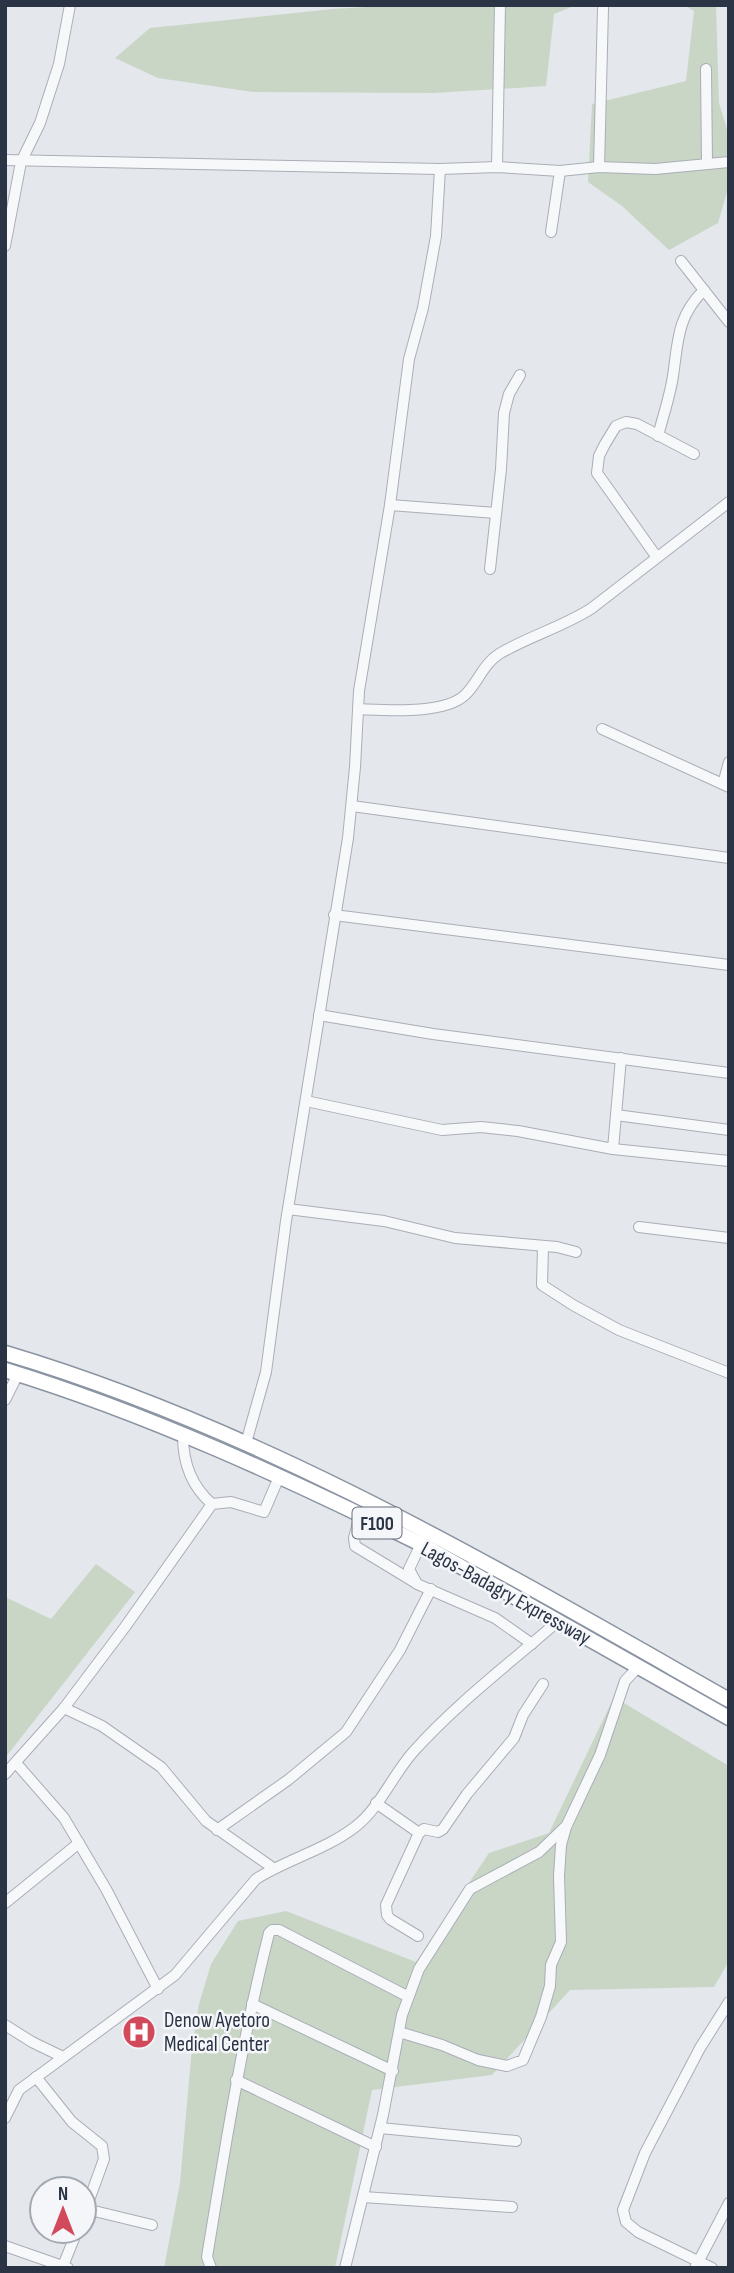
<svg xmlns="http://www.w3.org/2000/svg" width="734" height="2273" font-family="'Sofia Sans Condensed',sans-serif">
<style>
.green{fill:#c9d6c5}
.lines{fill:none;stroke-linecap:round;stroke-linejoin:round}
.minor-casing{stroke:#a9aeb7;stroke-width:12}
.highway-casing{stroke:#8b94a3;stroke-width:17}
.minor{stroke:#f7f8fa;stroke-width:10}
.highway{stroke:#fff;stroke-width:14}
.labels{text-anchor:middle;stroke-width:5;stroke-linejoin:round;paint-order:stroke}
.shield{fill:#f4f6f9;stroke:#676e7b;stroke-width:2}
.shield-label{font-size:19px;font-weight:bold;fill:#2b3445}
.street-label{font-size:21px;fill:#2b3445;stroke:#f4f6f9}
.poi-label{font-size:21px;fill:#2b3445;stroke:#f4f6f9;text-anchor:start}
</style>
<rect width="100%" height="100%" fill="#e4e7ec"/>
<!-- green -->
<g class="green">
<path d="M400 5H576L554 14 546 86 434 93 253 92 158 78 115 58 150 28 333 9Z"/>
<path d="M684 5H716L719 103 729 136V185L718 223 669 250 622 206 588 182 592 104 686 81 694 11Z"/>
<path d="M96 1564 135 1592 5 1758V1597L51 1619Z"/>
<path d="M614 1697 729 1766V1961L714 1987 570 1990 492 2075 372 2090 335 2268H164L180 2183 192 2047 199 2004 211 1964 238 1921 286 1911 416 1962 489 1853 549 1833Z"/>
</g>
<g class="lines">
<defs>
<g id="minor">
<path d="M706 69 707 163"/>
<path d="M5 160 440 169 497 167 560 171 599 167 655 169 729 162"/>
<path d="M497 167 500 5"/>
<path d="M599 167 603 8"/>
<path d="M551 232 560 171"/>
<path d="M5 246 21 162 40 123 59 64 70 5"/>
<path d="M681 261 729 322"/>
<path d="M658 436C663 416 670 396 673 376 678 342 677 316 704 290"/>
<path d="M390 505 496 513"/>
<path d="M656 556 597 473 599 456 605 444 616 426 626 422 637 424 694 454"/>
<path d="M490 569 501 469 504 413 509 394 520 375"/>
<path d="M358 709C385 710 444 715 465 695 478 683 483 664 499 654 529 636 563 627 592 608L729 502"/>
<path d="M602 729 729 787"/>
<path d="M723 784 729 762"/>
<path d="M352 806 729 858"/>
<path d="M334 915 729 965"/>
<path d="M319 1015 433 1034 729 1073"/>
<path d="M306 1101 442 1130 481 1127 518 1131 613 1149 621 1058"/>
<path d="M616 1115 729 1130"/>
<path d="M613 1149 729 1161"/>
<path d="M288 1209 384 1221 455 1238 557 1247 576 1252"/>
<path d="M639 1227 729 1238"/>
<path d="M543 1246 542 1285 573 1305 619 1330 729 1373"/>
<path d="M5 1400 18 1374"/>
<path d="M183 1436C183 1463 191 1486 212 1504"/>
<path d="M246 1443 266 1372 286 1221 348 838 355 767 359 691 390 505 409 359 423 308 436 236 440 169"/>
<path d="M360 1515 354 1538 355 1546 416 1583"/>
<path d="M421 1544 409 1569 417 1584 495 1618 532 1644"/>
<path d="M64 1708 102 1726 161 1767 206 1821 273 1868"/>
<path d="M16 1763 64 1818 106 1889 158 1989"/>
<path d="M5 1774 64 1708 125 1627 212 1504 231 1502 264 1512 279 1477"/>
<path d="M376 1803 419 1833"/>
<path d="M217 1830 288 1780 346 1732 400 1650 431 1589"/>
<path d="M5 1903 79 1843"/>
<path d="M418 1936 390 1919 387 1915 386 1905 419 1833 424 1829 438 1832 443 1829 467 1794 514 1738 523 1715 543 1684"/>
<path d="M252 2004 393 2071"/>
<path d="M5 2025 32 2042 63 2057"/>
<path d="M399 2032 442 2045 478 2060 507 2066 523 2060 541 2017 550 1986 551 1965 561 1942 559 1876 561 1845 566 1827 600 1755 625 1681 638 1667"/>
<path d="M36 2077 72 2122 102 2146 104 2159 84 2214"/>
<path d="M236 2080 376 2147"/>
<path d="M5 2118 19 2090 175 1975 256 1879C288 1859 325 1850 355 1827 380 1808 393 1774 414 1751 457 1703 509 1664 557 1622"/>
<path d="M380 2128 516 2141"/>
<path d="M363 2197 512 2207"/>
<path d="M86 2209 152 2225"/>
<path d="M5 2246 68 2268"/>
<path d="M63 2266 77 2231"/>
<path d="M211 2268 207 2257C225 2148 242 2040 269 1933L272 1930H279L407 1996"/>
<path d="M345 2268 383 2115 402 2015 419 1969 470 1889 539 1852 565 1827"/>
<path d="M695 2268 729 2203"/>
<path d="M712 2268 638 2232 626 2222 623 2210 645 2153 700 2048 729 2002"/>
</g>
<g id="highway">
<path d="M5 1353C264 1430 496 1568 729 1700"/>
<path d="M5 1370C149 1414 286 1478 421 1544L729 1718"/>
</g>
</defs>
<!-- minor casing -->
<use href="#minor" class="minor-casing"/>
<!-- highway casing -->
<use href="#highway" class="highway-casing"/>
<!-- minor -->
<use href="#minor" class="minor"/>
<!-- highway -->
<use href="#highway" class="highway"/>
</g>
<!-- icons -->
<defs>
<symbol id="hospital-disc" viewBox="-11 -11 22 22"><circle r="9.5" fill="#d1495b" stroke="#f4f6f9"/><path d="M-5-5h3v3.5h4V-5h3V5h-3V1.5h-4V5h-3Z" fill="#fff"/></symbol>
</defs>
<g fill-rule="evenodd">
<use href="#hospital-disc" x="120" y="2013" width="38" height="38"/>
</g>
<g class="labels">
<!-- shield labels -->
<rect class="shield" x="352.5" y="1507.5" width="49" height="31" rx="5"/>
<g class="shield-label">
<text x="377" y="1530">F100</text>
</g>
<!-- street labels -->
<g class="street-label">
<text transform="translate(506 1593) rotate(29)" y="7">Lagos-Badagry Expressway</text>
</g>
<!-- poi labels -->
<g class="poi-label">
<text x="164" y="2027">Denow Ayetoro<tspan x="164" dy="24">Medical Center</tspan></text>
</g>
</g>
<!-- border -->
<rect width="734" height="2273" fill="none" stroke="#2b3445" stroke-width="14"/>
<!-- north arrow -->
<g transform="translate(63 2210)"><circle r="33" fill="#f4f6f9" stroke="#a4a8b1" stroke-width="2"/>
<path d="M0-5L12 26L0 18L-12 26Z" fill="#d1495b"/>
<text y="-10" font-size="19" font-weight="bold" text-anchor="middle" fill="#2b3445">N</text>
</g>
</svg>
